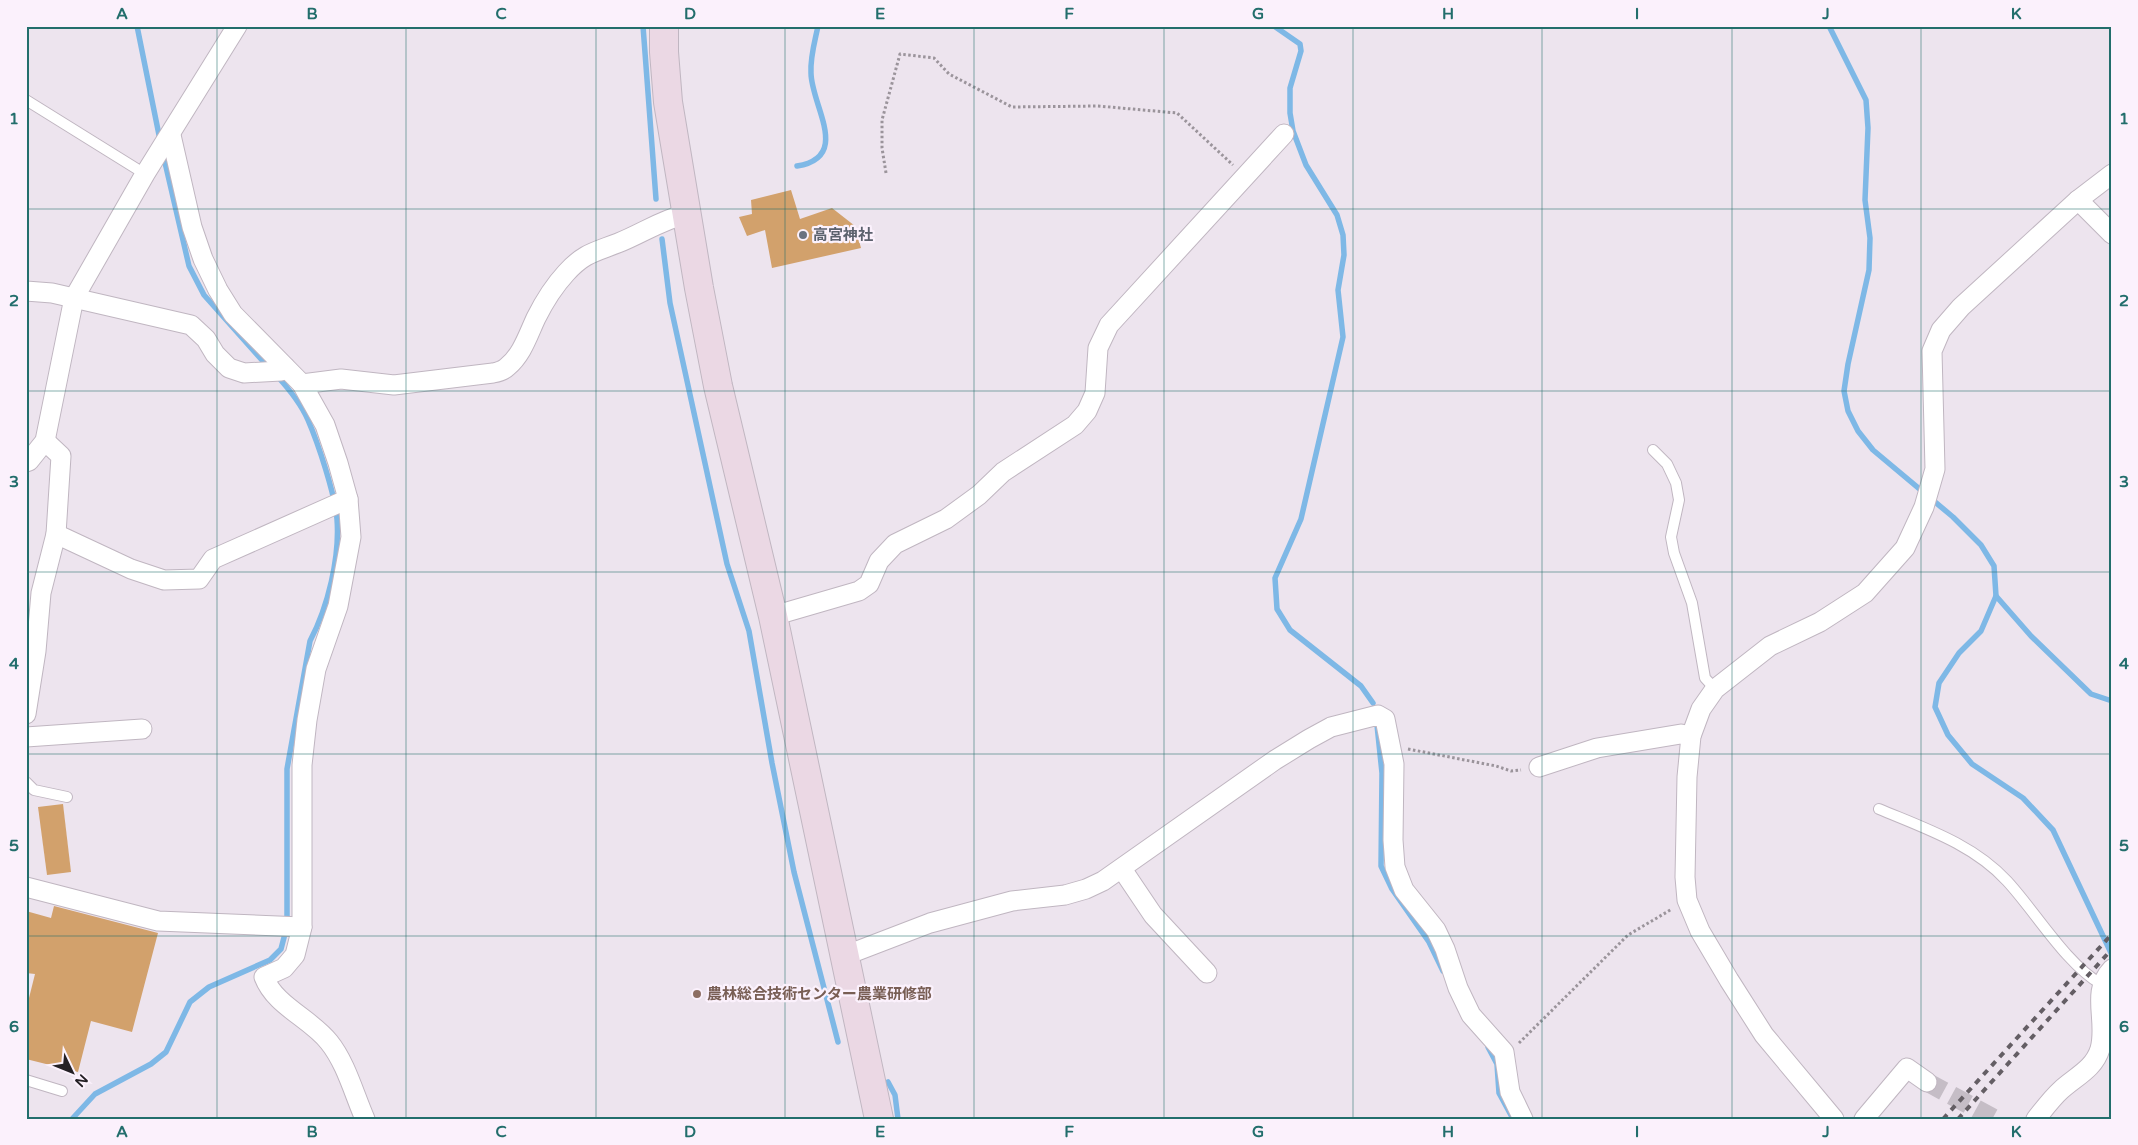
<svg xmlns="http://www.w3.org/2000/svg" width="2138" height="1145" font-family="'Varela Round','Noto Sans JP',sans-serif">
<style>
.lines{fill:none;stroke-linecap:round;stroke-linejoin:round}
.stream{stroke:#7eb8e6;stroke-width:5.5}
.building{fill:#d2a16c}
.street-tunnel{stroke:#c5bdc6;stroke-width:19;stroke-dasharray:19 9;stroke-linecap:butt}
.lane-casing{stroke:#c0b6c1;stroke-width:12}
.street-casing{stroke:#c0b6c1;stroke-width:21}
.secondary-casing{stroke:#c0b6c1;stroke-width:30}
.path{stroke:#9b949b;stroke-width:3;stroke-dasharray:2.5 2.5;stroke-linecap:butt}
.lane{stroke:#fff;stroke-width:10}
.street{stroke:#fff;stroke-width:19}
.secondary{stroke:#ebd8e4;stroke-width:28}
.rail{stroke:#645e64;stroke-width:4;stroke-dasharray:6 6;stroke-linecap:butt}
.grid{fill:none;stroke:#226e6c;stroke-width:1;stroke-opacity:0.55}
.worship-dot{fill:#6b7280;stroke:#fbf1fc;stroke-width:2}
.education-dot{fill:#8d6e63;stroke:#fbf1fc;stroke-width:2}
.labels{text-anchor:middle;stroke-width:4.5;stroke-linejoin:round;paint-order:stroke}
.worship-label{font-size:15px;font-weight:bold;fill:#5b616d;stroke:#fbf1fc;text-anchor:start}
.education-label{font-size:15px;font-weight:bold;fill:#785e54;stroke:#fbf1fc;text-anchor:start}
.neatline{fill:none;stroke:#226e6c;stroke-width:2}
.grid-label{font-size:16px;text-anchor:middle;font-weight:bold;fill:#226e6c}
</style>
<rect width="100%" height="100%" fill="#ede4ee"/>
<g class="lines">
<!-- stream -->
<g class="stream">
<path d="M137 26 160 140"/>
<path d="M643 26 656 199"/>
<path d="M1274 26 1300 44 1301 51 1290 88V113L1293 131 1306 165 1337 215 1343 235 1344 255 1338 290 1343 337 1301 519 1275 578 1277 609 1290 630 1361 686 1373 703"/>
<path d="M1829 26 1866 100 1868 128 1865 200 1870 238 1869 270 1848 364 1844 391 1848 411 1858 431 1873 450 1953 517 1981 545 1994 566 1996 596 1981 631 1959 653 1939 683 1935 707 1948 735 1972 764 2023 798 2053 830 2112 955"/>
<path d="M163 154 189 266 204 295 269 368"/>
<path d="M797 166C852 157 811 105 811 73 810 57 815 41 818 26"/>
<path d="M662 239 670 303 727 564 749 631 772 763 794 872 838 1042"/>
<path d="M1996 596 2031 636 2091 694 2112 701"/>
<path d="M1377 725 1382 773 1381 866 1392 889 1429 942 1443 971"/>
<path d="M1488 1047 1497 1064 1499 1093 1512 1117"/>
<path d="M888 1082 895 1095 898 1119"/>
<path d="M72 1119 95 1094 151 1064 166 1052 190 1002 209 987 270 960 281 949 287 926V769L310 641C328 607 340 557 337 519 335 494 318 443 308 420 301 404 289 389 277 376"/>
</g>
</g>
<!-- building -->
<g class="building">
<path d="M791 190 800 219 832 208 855 226 861 248 772 268 765 230 747 236 739 217 752 214 751 200Z"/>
<path d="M63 804 71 872 47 875 38 807Z"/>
<path d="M54 906 158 933 132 1032 91 1021 78 1072 26 1059V1010L35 974 26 973V911L51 918Z"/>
</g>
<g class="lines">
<!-- street-tunnel -->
<path class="street-tunnel" d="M1927 1082 1995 1119"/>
<defs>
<g id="lane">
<path d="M26 100 145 174"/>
<path d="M1653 450 1667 464 1676 483 1679 500 1671 537 1674 553 1692 603 1705 678 1715 689"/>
<path d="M26 782 34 790 67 797"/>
<path d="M1879 809C1924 828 1973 844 2007 881 2035 911 2066 964 2101 984"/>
<path d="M26 1080 62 1091"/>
</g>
<g id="street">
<path d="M171 135 192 227 203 259 218 290 233 314 302 384 325 425 338 463 348 499 351 537 338 606 316 669 307 720 302 765V927L295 955 284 968 264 977C275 1006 310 1018 329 1042 346 1063 354 1094 365 1119"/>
<path d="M2078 200 2112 234"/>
<path d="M26 291 52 293 191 325 206 339 215 354 229 368 244 373 281 371 285 367"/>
<path d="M302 384 341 379 394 385 493 373C498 372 504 370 507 367 522 355 528 335 536 318 544 302 554 286 566 273 584 253 595 252 618 243 643 233 659 221 686 214"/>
<path d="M26 462 29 461 45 441 74 298 145 174 237 26"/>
<path d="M56 534 131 569 164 580 199 579 213 559 348 499"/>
<path d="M773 616 859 591 869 584 879 561 895 544 946 519 979 495 1003 472 1075 425 1087 411 1095 393 1098 348 1109 325 1284 134"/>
<path d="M26 714 36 651 41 593 56 534 61 456 45 441"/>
<path d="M26 737 142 729"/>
<path d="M1539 767 1597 748 1681 734 1691 736"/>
<path d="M1122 869 1153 915 1207 973"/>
<path d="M26 887 158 921 302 927"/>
<path d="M845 953 857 951 930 923 1012 901 1065 895 1086 889 1103 881 1275 760 1309 739 1331 727 1378 715 1385 719 1394 764 1393 840 1395 867 1404 890 1436 930 1445 949 1458 988 1471 1015 1504 1052 1510 1092 1523 1119"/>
<path d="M1834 1119 1764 1035 1729 980 1700 931 1687 900 1685 877 1687 777 1691 736 1701 709 1715 689 1770 646 1820 622 1865 593 1905 548 1924 507 1935 469 1932 351 1941 330 1961 307 2078 200 2112 174"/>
<path d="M1864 1119 1907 1068 1927 1082"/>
<path d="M2036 1119C2044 1109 2052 1098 2061 1090 2075 1077 2094 1069 2100 1049 2108 1021 2090 992 2112 969"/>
</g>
<path id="secondary" d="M664 26V52L668 102 699 288 718 386 773 616 879 1119"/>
</defs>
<!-- lane casing -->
<use href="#lane" class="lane-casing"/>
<!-- street casing -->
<use href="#street" class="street-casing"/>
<!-- secondary casing -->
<use href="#secondary" class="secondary-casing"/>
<!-- path -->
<g class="path">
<path d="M886 173 882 148V120L900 54 934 58 949 74 1012 107 1098 106 1177 113 1233 165"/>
<path d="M1408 749 1496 766 1511 771 1521 770"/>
<path d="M1519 1043 1628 935 1672 909"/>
</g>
<!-- lane -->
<use href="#lane" class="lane"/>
<!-- street -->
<use href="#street" class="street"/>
<!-- secondary -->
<use href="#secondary" class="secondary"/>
<!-- rail -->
<g class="rail">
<path d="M1943 1119 2112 934"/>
<path d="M1958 1119 2112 949"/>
</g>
</g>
<!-- grid -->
<path class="grid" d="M217 26V1119M406 26V1119M596 26V1119M785 26V1119M974 26V1119M1164 26V1119M1353 26V1119M1542 26V1119M1732 26V1119M1921 26V1119M26 209H2112M26 391H2112M26 572H2112M26 754H2112M26 936H2112"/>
<!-- markers -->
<circle class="worship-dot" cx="803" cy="235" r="5"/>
<circle class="education-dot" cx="697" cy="994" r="5"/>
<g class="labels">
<!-- worship labels -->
<g class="worship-label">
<text x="813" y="240">高宮神社</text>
</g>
<!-- education labels -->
<g class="education-label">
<text x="707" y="999">農林総合技術センター農業研修部</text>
</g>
</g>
<!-- border -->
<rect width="2138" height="1145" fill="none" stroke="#fbf1fc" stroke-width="55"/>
<!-- north arrow -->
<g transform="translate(72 1072) rotate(133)" stroke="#fbf1fc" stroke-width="4" paint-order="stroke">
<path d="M0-4L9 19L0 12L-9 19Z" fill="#242024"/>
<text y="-8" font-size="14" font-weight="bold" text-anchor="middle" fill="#242024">N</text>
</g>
<rect x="28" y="28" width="2082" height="1090" class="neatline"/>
<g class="grid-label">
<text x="122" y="19">A</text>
<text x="312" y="19">B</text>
<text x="501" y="19">C</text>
<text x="690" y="19">D</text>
<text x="880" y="19">E</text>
<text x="1069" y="19">F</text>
<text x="1258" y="19">G</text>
<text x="1448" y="19">H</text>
<text x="1637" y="19">I</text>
<text x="1826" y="19">J</text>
<text x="2016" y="19">K</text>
<text x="14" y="124">1</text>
<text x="2124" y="124">1</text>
<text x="14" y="306">2</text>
<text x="2124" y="306">2</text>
<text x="14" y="487">3</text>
<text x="2124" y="487">3</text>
<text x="14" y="669">4</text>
<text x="2124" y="669">4</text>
<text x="14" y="851">5</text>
<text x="2124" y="851">5</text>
<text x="14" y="1032">6</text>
<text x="2124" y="1032">6</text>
<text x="122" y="1137">A</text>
<text x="312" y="1137">B</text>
<text x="501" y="1137">C</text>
<text x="690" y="1137">D</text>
<text x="880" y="1137">E</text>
<text x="1069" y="1137">F</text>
<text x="1258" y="1137">G</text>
<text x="1448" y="1137">H</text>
<text x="1637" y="1137">I</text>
<text x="1826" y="1137">J</text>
<text x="2016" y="1137">K</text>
</g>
</svg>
